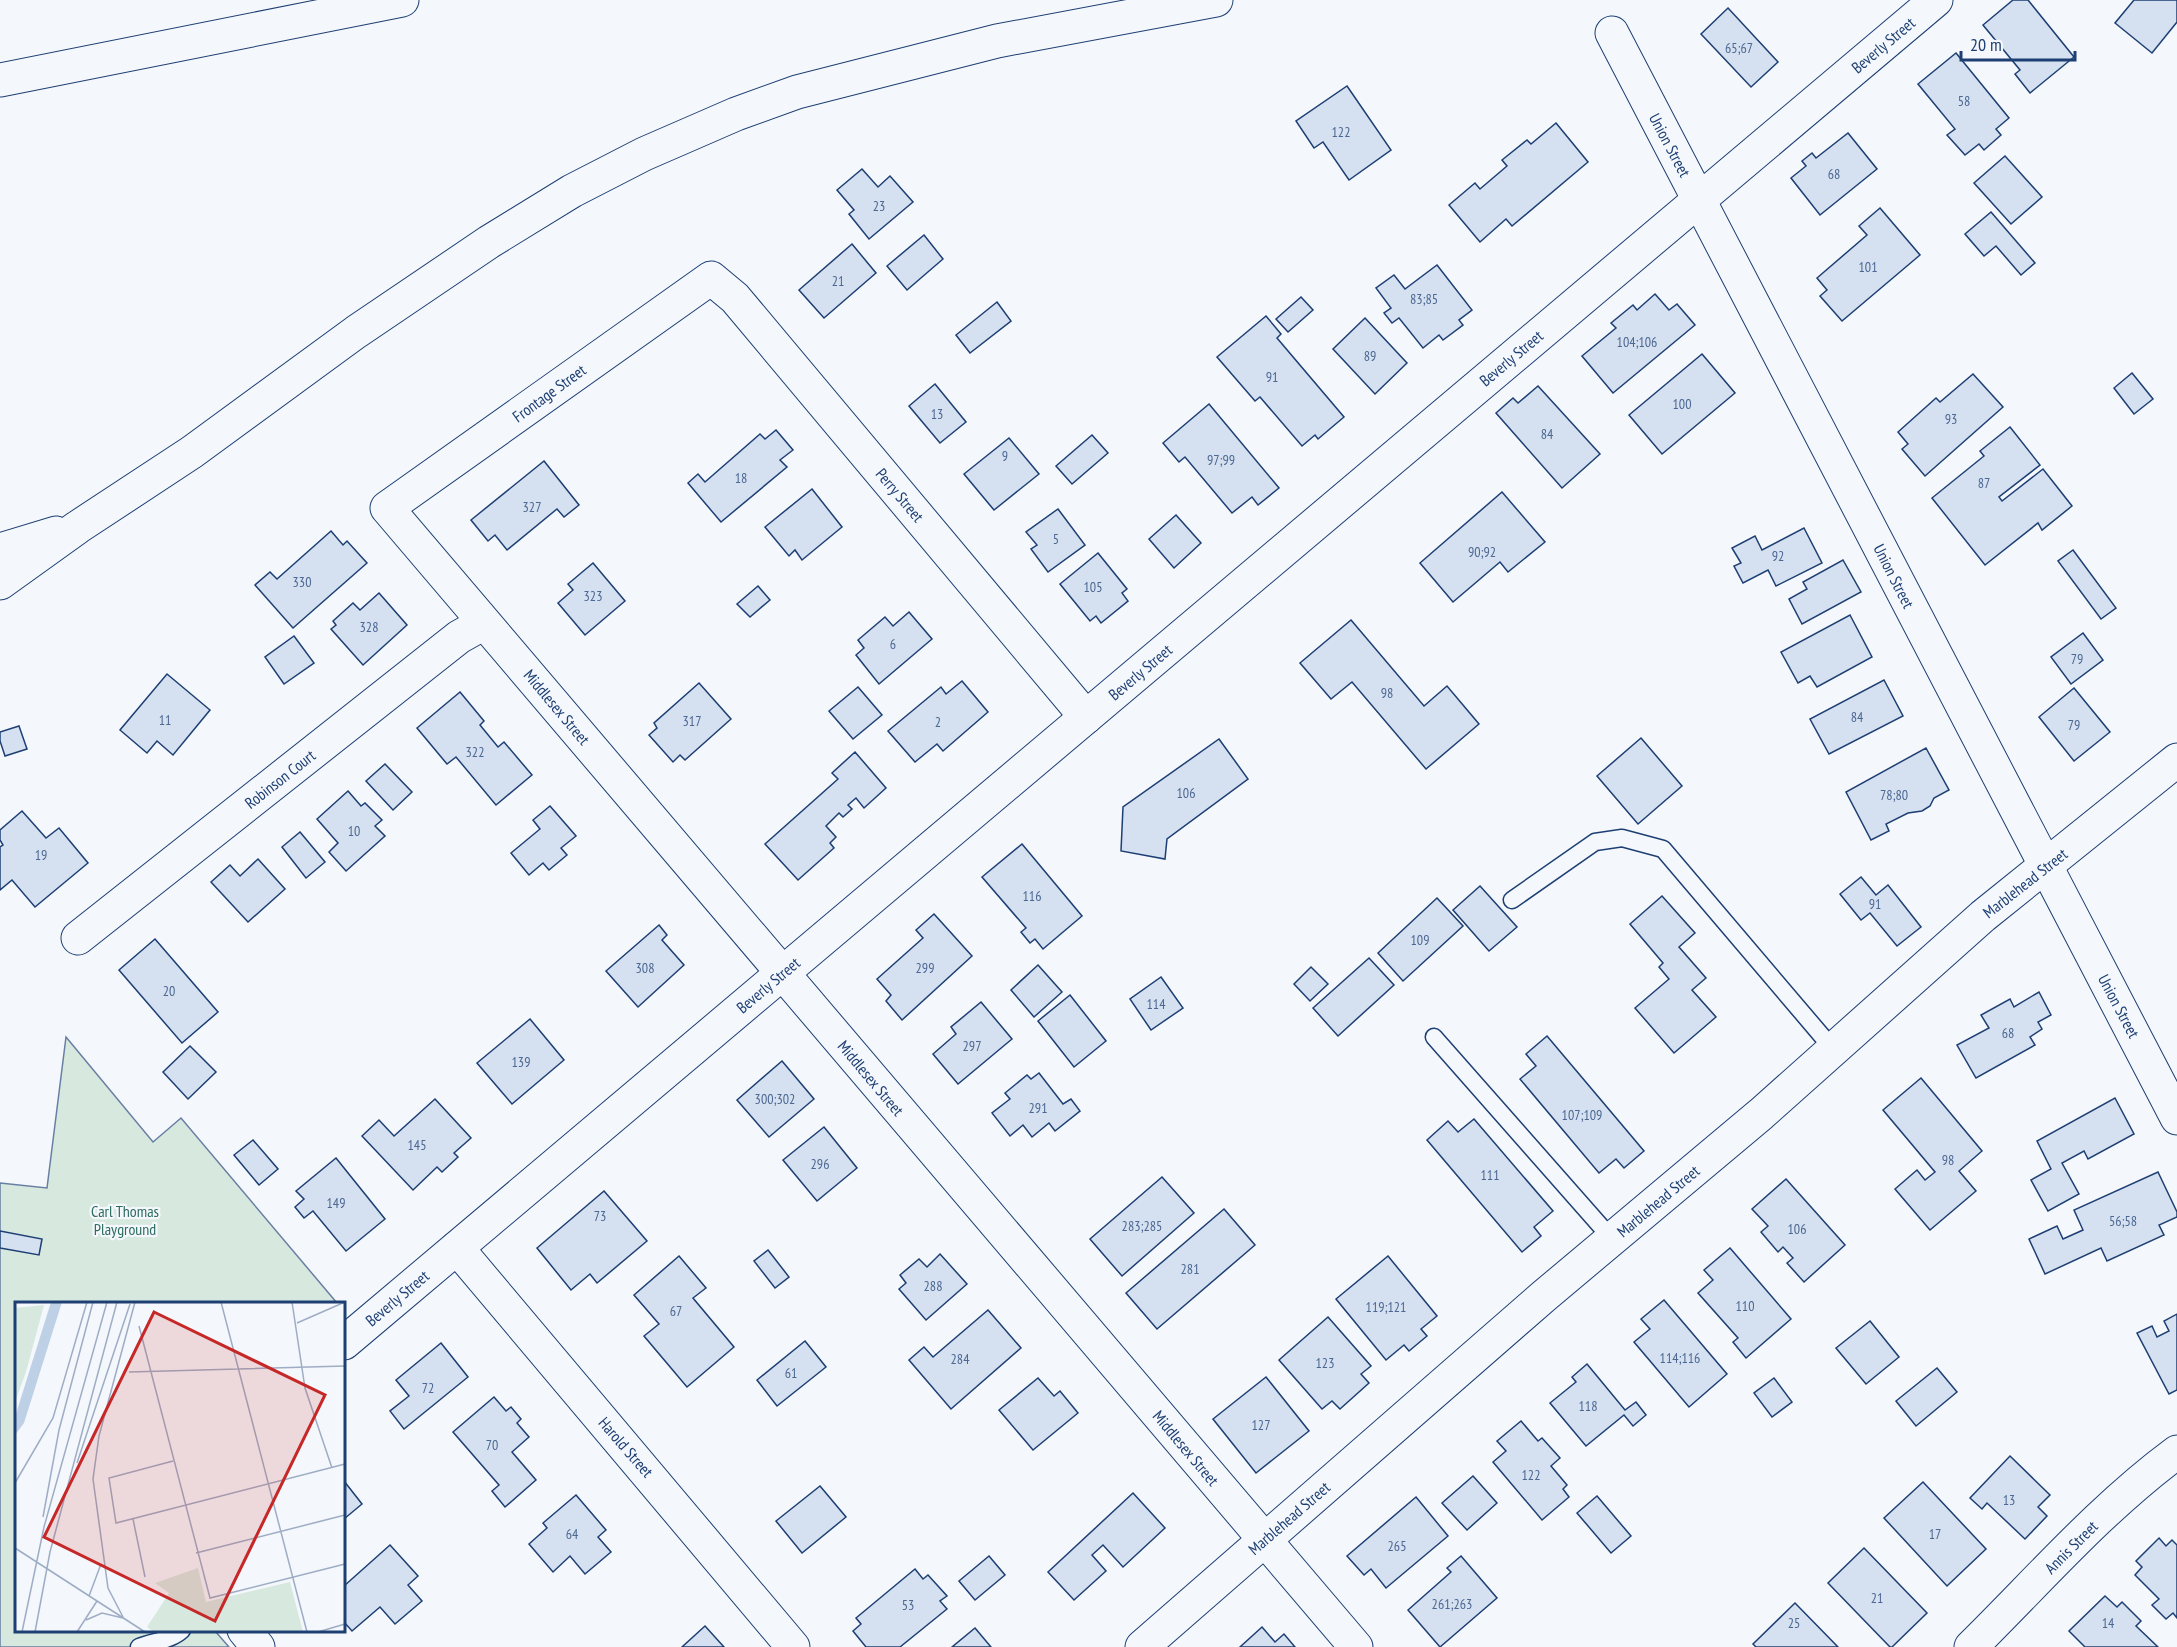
<svg xmlns="http://www.w3.org/2000/svg" width="2177" height="1647" font-family="'PT Sans Narrow',sans-serif">
<style>
.green{fill:#d7e8df;stroke:#687fa3;stroke-width:1.5}
.building{fill:#d5e0f0;stroke:#1d3f73;stroke-width:1.5}
.lines{fill:none;stroke-linecap:round;stroke-linejoin:round}
.lane-casing{stroke:#1d3f73;stroke-width:19}
.street-casing{stroke:#1d3f73;stroke-width:35}
.highway-casing{stroke:#1d3f73;stroke-width:35}
.lane{stroke:#f4f7fb;stroke-width:16}
.street{stroke:#f4f7fb;stroke-width:33}
.highway{stroke:#f4f7fb;stroke-width:33}
.labels{text-anchor:middle;stroke-width:4.5;stroke-linejoin:round;paint-order:stroke}
.number-label{font-size:14px;fill:#4b6792}
.street-label{font-size:16px;fill:#1d3f73;stroke:#f4f7fb}
.park-label{font-size:16px;fill:#2c6c60;stroke:#f4f7fb}
.inset-road{fill:none;stroke:#9eadc5;stroke-width:1.5}
.view{fill:#c62828;fill-opacity:0.15;stroke:#c62828;stroke-width:3}
.inset-edge{fill:none;stroke:#1d3f73;stroke-width:3}
</style>
<rect width="100%" height="100%" fill="#f4f7fb"/>
<!-- green -->
<path class="green" d="M66 1037 153 1142 181 1118 337 1303 16 1304V1630L215 1631 229 1647H0V1183L47 1188Z"/>
<!-- building -->
<g class="building">
<path d="M2013 0H2028L2074 57 2030 93 2015 74 2020 70 1983 25Z"/>
<path d="M2134 0H2177V22L2152 53 2115 23Z"/>
<path d="M1728 8 1778 62 1751 87 1701 34Z"/>
<path d="M1956 53 2009 118 1996 129 2001 135 1984 150 1979 144 1965 155 1947 135 1955 129 1918 84Z"/>
<path d="M1347 86 1391 150 1349 180 1323 142 1314 148 1296 121Z"/>
<path d="M1556 123 1588 162 1512 226 1506 219 1480 242 1449 205 1475 183 1480 189 1507 166 1502 160 1527 140 1531 144Z"/>
<path d="M1848 133 1877 169 1820 215 1791 178 1806 166 1802 161 1812 153 1816 158Z"/>
<path d="M2005 156 2042 197 2011 224 1974 183Z"/>
<path d="M862 169 878 187 890 176 913 202 869 239 849 214 854 210 837 190Z"/>
<path d="M1880 208 1920 255 1842 321 1820 296 1827 290 1817 278 1867 235 1859 226Z"/>
<path d="M1991 212 2035 263 2021 275 1996 246 1984 256 1965 234Z"/>
<path d="M924 235 943 259 907 290 887 266Z"/>
<path d="M852 244 876 273 824 318 799 290Z"/>
<path d="M1437 265 1472 310 1459 320 1463 325 1443 340 1439 335 1423 348 1399 318 1392 323 1384 313 1391 308 1376 288 1394 275 1405 289Z"/>
<path d="M1655 294 1669 310 1677 304 1695 325 1613 393 1582 356 1616 328 1611 323 1633 305 1637 310Z"/>
<path d="M1301 297 1313 310 1288 332 1276 319Z"/>
<path d="M997 302 1011 321 970 353 956 335Z"/>
<path d="M1266 316 1281 334 1277 338 1344 417 1318 439 1315 435 1302 446 1260 397 1255 401 1217 357Z"/>
<path d="M1365 318 1407 363 1375 394 1333 349Z"/>
<path d="M1702 354 1735 393 1662 454 1629 415Z"/>
<path d="M2132 373 2153 399 2134 414 2114 388Z"/>
<path d="M1973 374 2003 407 1925 476 1902 449 1908 444 1898 432 1936 398 1940 402Z"/>
<path d="M935 384 966 422 940 443 909 406Z"/>
<path d="M1538 386 1600 454 1562 488 1496 413 1513 398 1518 403Z"/>
<path d="M1209 404 1279 488 1258 505 1252 497 1232 513 1185 457 1179 462 1163 443Z"/>
<path d="M2010 427 2040 465 1999 497 2002 501 2043 469 2072 506 2042 530 2038 523 1985 565 1932 498 1984 456 1980 451Z"/>
<path d="M776 430 793 450 780 460 787 467 721 522 688 483 698 474 705 482 760 434 765 439Z"/>
<path d="M1092 435 1108 453 1072 484 1056 466Z"/>
<path d="M1009 438 1039 474 994 510 964 474Z"/>
<path d="M544 461 579 505 564 517 557 509 507 550 495 535 488 541 471 520Z"/>
<path d="M812 489 842 527 802 560 795 550 789 556 765 527Z"/>
<path d="M1502 492 1545 542 1508 572 1500 562 1453 602 1420 563Z"/>
<path d="M1058 509 1085 545 1048 572 1031 549 1037 545 1026 532Z"/>
<path d="M1176 515 1201 543 1174 568 1149 539Z"/>
<path d="M1804 528 1822 563 1776 586 1768 570 1743 583 1734 566 1741 563 1732 548 1755 536 1762 550Z"/>
<path d="M331 531 343 545 347 541 367 563 293 628 255 585 270 572 277 579Z"/>
<path d="M2073 550 2116 608 2101 619 2058 561Z"/>
<path d="M1098 553 1127 589 1122 593 1128 601 1101 623 1096 616 1090 621 1060 584Z"/>
<path d="M1843 560 1861 592 1802 624 1789 599 1807 589 1803 582Z"/>
<path d="M593 563 625 601 585 635 558 603 573 590 568 584Z"/>
<path d="M758 586 770 600 750 617 737 604Z"/>
<path d="M379 593 407 625 363 665 331 629 336 625 333 621 353 603 360 610Z"/>
<path d="M909 612 932 639 879 684 856 655 864 648 858 640 885 617 893 626Z"/>
<path d="M1850 615 1872 657 1817 687 1810 676 1798 683 1781 652Z"/>
<path d="M1351 620 1424 706 1447 686 1479 724 1426 769 1352 682 1331 699 1300 663Z"/>
<path d="M2083 633 2103 660 2071 684 2051 657Z"/>
<path d="M294 636 314 663 284 684 265 657Z"/>
<path d="M167 674 210 710 173 755 157 741 147 753 120 730Z"/>
<path d="M1884 680 1903 716 1829 754 1810 719Z"/>
<path d="M962 681 988 712 943 751 937 744 915 762 888 731 941 687 946 694Z"/>
<path d="M699 683 731 719 685 760 680 755 673 762 649 735 657 728 654 723Z"/>
<path d="M858 687 882 715 853 739 829 711Z"/>
<path d="M2074 688 2110 732 2074 761 2039 717Z"/>
<path d="M460 692 484 721 480 725 498 747 504 742 532 775 496 805 456 757 447 764 417 728Z"/>
<path d="M19 726 27 749 5 756 0 741V732Z"/>
<path d="M1641 738 1682 786 1638 824 1597 776Z"/>
<path d="M1219 739 1248 779 1167 839 1165 859 1121 851 1123 807Z"/>
<path d="M1926 748 1949 790 1934 798 1930 806 1922 811 1908 813 1886 824 1889 831 1871 840 1846 792Z"/>
<path d="M855 752 886 788 864 808 856 798 848 805 852 809 843 817 839 813 826 826 836 837 830 843 834 848 798 880 765 844 838 779 832 773Z"/>
<path d="M385 764 412 792 393 810 366 781Z"/>
<path d="M348 791 361 806 365 803 382 820 375 826 385 836 346 871 329 852 338 843 317 819Z"/>
<path d="M550 806 576 836 561 848 567 855 549 870 543 863 529 875 511 853 540 829 533 820Z"/>
<path d="M22 811 46 838 59 828 88 863 35 907 12 880 0 890V847L3 845 0 840V830Z"/>
<path d="M300 832 325 862 306 878 282 847Z"/>
<path d="M1022 844 1082 916 1043 949 1035 939 1030 943 1021 932 1026 928 982 877Z"/>
<path d="M258 859 285 889 248 922 211 882 230 865 240 876Z"/>
<path d="M1861 877 1876 895 1888 885 1921 927 1897 946 1870 913 1861 920 1840 894Z"/>
<path d="M1480 886 1517 927 1489 951 1453 910Z"/>
<path d="M1662 896 1695 933 1679 947 1706 978 1692 990 1716 1017 1674 1053 1635 1008 1669 979 1659 967 1663 963 1630 924Z"/>
<path d="M1437 898 1463 926 1403 981 1378 953Z"/>
<path d="M934 914 972 956 902 1020 886 1001 891 995 877 979 923 938 916 930Z"/>
<path d="M659 925 667 935 662 940 684 965 638 1007 606 971Z"/>
<path d="M155 939 218 1012 182 1043 119 970Z"/>
<path d="M1369 958 1394 985 1338 1036 1313 1008Z"/>
<path d="M1038 965 1062 992 1034 1017 1011 990Z"/>
<path d="M1311 967 1328 984 1310 1001 1294 984Z"/>
<path d="M1161 977 1183 1008 1151 1030 1130 999Z"/>
<path d="M2039 992 2051 1015 2038 1022 2042 1029 2030 1037 2035 1045 1976 1078 1957 1045 1989 1028 1981 1015 2010 999 2014 1007Z"/>
<path d="M1070 995 1106 1041 1074 1067 1038 1021Z"/>
<path d="M981 1002 1012 1039 958 1084 933 1054 956 1034 951 1027Z"/>
<path d="M530 1019 564 1060 512 1104 477 1063Z"/>
<path d="M1547 1036 1644 1151 1624 1168 1616 1159 1599 1173 1520 1079 1536 1066 1526 1054Z"/>
<path d="M190 1046 216 1072 188 1099 163 1072Z"/>
<path d="M782 1061 814 1099 769 1137 737 1100Z"/>
<path d="M1039 1073 1063 1104 1071 1099 1080 1111 1055 1131 1049 1123 1032 1137 1023 1125 1010 1136 992 1113 1010 1099 1005 1093 1027 1075 1031 1079Z"/>
<path d="M1921 1078 1982 1151 1959 1171 1976 1191 1930 1230 1895 1189 1917 1170 1925 1180 1935 1172 1883 1110Z"/>
<path d="M2115 1098 2134 1134 2088 1159 2084 1151 2062 1163 2079 1194 2048 1211 2031 1180 2051 1169 2037 1141Z"/>
<path d="M435 1099 471 1138 454 1153 458 1157 442 1172 437 1167 413 1190 362 1136 379 1120 394 1136Z"/>
<path d="M1474 1119 1553 1211 1534 1227 1541 1236 1522 1252 1427 1140 1448 1121 1458 1132Z"/>
<path d="M824 1127 857 1168 817 1201 783 1160Z"/>
<path d="M253 1140 278 1169 259 1185 234 1155Z"/>
<path d="M336 1158 385 1219 346 1251 313 1211 304 1218 295 1207 304 1199 296 1191Z"/>
<path d="M2158 1172 2177 1212V1217L2159 1225 2164 1235 2107 1261 2101 1248 2045 1274 2029 1239 2057 1226 2063 1239 2083 1230 2074 1210Z"/>
<path d="M1162 1177 1194 1213 1122 1276 1090 1239Z"/>
<path d="M1786 1179 1845 1245 1804 1282 1787 1263 1793 1258 1783 1247 1778 1252 1761 1232 1768 1226 1752 1209Z"/>
<path d="M604 1191 647 1241 597 1283 590 1274 571 1290 537 1248Z"/>
<path d="M1224 1209 1255 1245 1157 1329 1126 1293Z"/>
<path d="M0 1231 42 1239 39 1255 0 1248Z"/>
<path d="M1730 1248 1791 1319 1746 1358 1733 1342 1738 1338 1698 1293 1713 1280 1704 1270Z"/>
<path d="M768 1250 789 1277 775 1288 754 1261Z"/>
<path d="M940 1254 967 1284 926 1320 899 1289 906 1283 900 1275 919 1259 927 1267Z"/>
<path d="M679 1256 706 1288 693 1298 734 1347 687 1387 644 1336 659 1324 634 1295Z"/>
<path d="M1388 1256 1437 1316 1421 1329 1427 1336 1409 1351 1404 1345 1386 1360 1336 1299Z"/>
<path d="M1664 1300 1727 1374 1689 1407 1634 1342 1650 1329 1641 1319Z"/>
<path d="M988 1310 1021 1348 951 1409 909 1360 924 1347 933 1357Z"/>
<path d="M2177 1314V1390L2169 1394 2137 1333 2152 1326 2157 1337 2169 1331 2164 1321Z"/>
<path d="M1328 1317 1371 1366 1361 1374 1369 1383 1340 1409 1332 1401 1322 1409 1279 1360Z"/>
<path d="M1870 1321 1899 1357 1866 1384 1836 1348Z"/>
<path d="M805 1341 826 1367 777 1406 757 1380Z"/>
<path d="M441 1343 468 1377 404 1429 390 1411 409 1396 396 1380Z"/>
<path d="M1587 1364 1625 1410 1636 1402 1646 1415 1633 1426 1624 1415 1586 1446 1550 1403 1576 1382 1572 1377Z"/>
<path d="M1937 1368 1957 1392 1916 1426 1896 1401Z"/>
<path d="M1266 1377 1309 1431 1256 1473 1213 1419Z"/>
<path d="M1038 1378 1054 1396 1060 1391 1078 1413 1033 1450 999 1410Z"/>
<path d="M1774 1378 1792 1402 1772 1417 1754 1393Z"/>
<path d="M494 1397 506 1411 511 1407 521 1419 517 1423 529 1437 512 1452 536 1480 505 1507 492 1491 499 1485 453 1432Z"/>
<path d="M1521 1421 1538 1441 1542 1438 1560 1458 1551 1466 1567 1485 1563 1489 1569 1497 1542 1520 1493 1462 1506 1451 1497 1441Z"/>
<path d="M2010 1456 2050 1495 2038 1507 2047 1516 2025 1539 1987 1503 1982 1509 1970 1498Z"/>
<path d="M1473 1476 1497 1503 1467 1530 1442 1503Z"/>
<path d="M344 1481 362 1504 344 1519Z"/>
<path d="M1923 1482 1986 1549 1947 1586 1884 1518Z"/>
<path d="M820 1486 846 1517 802 1553 776 1521Z"/>
<path d="M1133 1493 1165 1528 1123 1567 1103 1545 1092 1555 1106 1571 1074 1600 1048 1572Z"/>
<path d="M576 1495 606 1530 598 1537 611 1552 585 1574 570 1556 553 1572 529 1544 547 1528 543 1523Z"/>
<path d="M1597 1496 1631 1536 1611 1553 1577 1513Z"/>
<path d="M1416 1497 1448 1536 1386 1588 1371 1569 1364 1575 1347 1556Z"/>
<path d="M2159 1538 2166 1546 2172 1540 2177 1545V1618L2173 1613 2166 1619 2152 1605 2159 1599 2135 1575 2142 1567 2136 1561Z"/>
<path d="M390 1545 418 1576 408 1585 422 1601 395 1624 380 1607 352 1631 344 1622V1586Z"/>
<path d="M1864 1548 1927 1613 1892 1647H1890L1828 1583Z"/>
<path d="M989 1556 1005 1575 975 1600 959 1581Z"/>
<path d="M1461 1556 1497 1598 1440 1647 1408 1610 1451 1572 1447 1568Z"/>
<path d="M915 1569 923 1579 928 1575 947 1596 940 1601 947 1609 900 1647H866L853 1631 861 1624 856 1618Z"/>
<path d="M2105 1596 2117 1607 2122 1602 2141 1621 2136 1626 2158 1647H2085L2069 1631Z"/>
<path d="M1795 1603 1838 1647H1756L1753 1644Z"/>
<path d="M705 1626 724 1647H682Z"/>
<path d="M1262 1627 1275 1642 1284 1634 1295 1647H1240Z"/>
<path d="M975 1628 991 1647H952Z"/>
</g>
<g class="lines">
<defs>
<g id="lane">
<path d="M1512 900 1595 842 1622 838 1663 849 1833 1049"/>
<path d="M1434 1037 1612 1239"/>
<path d="M139 1647C154 1641 170 1641 182 1630"/>
</g>
<g id="street">
<path d="M1612 33 2177 1118"/>
<path d="M1086 717 735 298 711 278 387 508 1356 1647"/>
<path d="M78 938 459 637 484 623"/>
<path d="M457 1248 793 1647"/>
<path d="M344 1343 1936 0"/>
<path d="M244 1630 258 1647"/>
<path d="M1142 1647 1544 1296 1761 1114 1983 916 2177 760"/>
<path d="M1971 1647C2038 1581 2101 1508 2177 1452"/>
</g>
<g id="highway">
<path d="M0 80 402 0"/>
<path d="M0 550 56 533"/>
<path d="M0 583 78 527 192 452 356 332 489 242 572 191 644 154 736 114 797 92 997 41 1216 0"/>
</g>
</defs>
<!-- lane casing -->
<use href="#lane" class="lane-casing"/>
<!-- street casing -->
<use href="#street" class="street-casing"/>
<!-- highway casing -->
<use href="#highway" class="highway-casing"/>
<!-- lane -->
<use href="#lane" class="lane"/>
<!-- street -->
<use href="#street" class="street"/>
<!-- highway -->
<use href="#highway" class="highway"/>
</g>
<g class="labels">
<!-- number labels -->
<g class="number-label">
<text x="1739" y="53">65;67</text>
<text x="1964" y="106">58</text>
<text x="1341" y="137">122</text>
<text x="1834" y="179">68</text>
<text x="879" y="211">23</text>
<text x="1868" y="272">101</text>
<text x="838" y="286">21</text>
<text x="1424" y="304">83;85</text>
<text x="1637" y="347">104;106</text>
<text x="1370" y="361">89</text>
<text x="1272" y="382">91</text>
<text x="1682" y="409">100</text>
<text x="937" y="419">13</text>
<text x="1951" y="424">93</text>
<text x="1547" y="439">84</text>
<text x="1005" y="461">9</text>
<text x="1221" y="465">97;99</text>
<text x="741" y="483">18</text>
<text x="1984" y="488">87</text>
<text x="532" y="512">327</text>
<text x="1056" y="544">5</text>
<text x="1482" y="557">90;92</text>
<text x="1778" y="561">92</text>
<text x="302" y="587">330</text>
<text x="1093" y="592">105</text>
<text x="593" y="601">323</text>
<text x="369" y="632">328</text>
<text x="893" y="649">6</text>
<text x="2077" y="664">79</text>
<text x="1387" y="698">98</text>
<text x="1857" y="722">84</text>
<text x="165" y="725">11</text>
<text x="692" y="726">317</text>
<text x="938" y="727">2</text>
<text x="2074" y="730">79</text>
<text x="475" y="757">322</text>
<text x="1186" y="798">106</text>
<text x="1894" y="800">78;80</text>
<text x="354" y="836">10</text>
<text x="41" y="860">19</text>
<text x="1032" y="901">116</text>
<text x="1875" y="909">91</text>
<text x="1420" y="945">109</text>
<text x="645" y="973">308</text>
<text x="925" y="973">299</text>
<text x="169" y="996">20</text>
<text x="1156" y="1009">114</text>
<text x="2008" y="1038">68</text>
<text x="972" y="1051">297</text>
<text x="521" y="1067">139</text>
<text x="775" y="1104">300;302</text>
<text x="1038" y="1113">291</text>
<text x="1582" y="1120">107;109</text>
<text x="417" y="1150">145</text>
<text x="1948" y="1165">98</text>
<text x="820" y="1169">296</text>
<text x="1490" y="1180">111</text>
<text x="336" y="1208">149</text>
<text x="600" y="1221">73</text>
<text x="2123" y="1226">56;58</text>
<text x="1142" y="1231">283;285</text>
<text x="1797" y="1234">106</text>
<text x="1190" y="1274">281</text>
<text x="933" y="1291">288</text>
<text x="1745" y="1311">110</text>
<text x="1386" y="1312">119;121</text>
<text x="676" y="1316">67</text>
<text x="1680" y="1363">114;116</text>
<text x="960" y="1364">284</text>
<text x="1325" y="1368">123</text>
<text x="791" y="1378">61</text>
<text x="428" y="1393">72</text>
<text x="1588" y="1411">118</text>
<text x="1261" y="1430">127</text>
<text x="492" y="1450">70</text>
<text x="1531" y="1480">122</text>
<text x="2009" y="1505">13</text>
<text x="572" y="1539">64</text>
<text x="1935" y="1539">17</text>
<text x="1397" y="1551">265</text>
<text x="1877" y="1603">21</text>
<text x="1452" y="1609">261;263</text>
<text x="908" y="1610">53</text>
<text x="1794" y="1628">25</text>
<text x="2108" y="1628">14</text>
</g>
<!-- street labels -->
<g class="street-label">
<text transform="translate(1883 45) rotate(-40)" y="6">Beverly Street</text>
<text transform="translate(1670 145) rotate(62)" y="6">Union Street</text>
<text transform="translate(1511 358) rotate(-40)" y="6">Beverly Street</text>
<text transform="translate(549 393) rotate(-36)" y="6">Frontage Street</text>
<text transform="translate(900 495) rotate(50)" y="6">Perry Street</text>
<text transform="translate(1894 576) rotate(63)" y="6">Union Street</text>
<text transform="translate(1140 672) rotate(-40)" y="6">Beverly Street</text>
<text transform="translate(557 707) rotate(50)" y="6">Middlesex Street</text>
<text transform="translate(280 779) rotate(-38)" y="6">Robinson Court</text>
<text transform="translate(2025 883) rotate(-38)" y="6">Marblehead Street</text>
<text transform="translate(768 985) rotate(-40)" y="6">Beverly Street</text>
<text transform="translate(2119 1006) rotate(62)" y="6">Union Street</text>
<text transform="translate(871 1078) rotate(50)" y="6">Middlesex Street</text>
<text transform="translate(1658 1201) rotate(-40)" y="6">Marblehead Street</text>
<text transform="translate(397 1298) rotate(-40)" y="6">Beverly Street</text>
<text transform="translate(626 1447) rotate(49)" y="6">Harold Street</text>
<text transform="translate(1186 1448) rotate(50)" y="6">Middlesex Street</text>
<text transform="translate(1289 1518) rotate(-41)" y="6">Marblehead Street</text>
<text transform="translate(2071 1547) rotate(-45)" y="6">Annis Street</text>
</g>
<!-- park labels -->
<g class="park-label">
<text x="125" y="1217">Carl Thomas<tspan x="125" dy="18">Playground</tspan></text>
</g>
</g>
<!-- overview -->
<g transform="translate(15 1302)">
<rect width="330" height="330" fill="#f4f7fb"/>
<path d="M29 3 11 70 0 100V6ZM183 266 191 300 275 280 288 330H139L132 325 154 291 140 281Z" fill="#d7e8df"/>
<path d="M36 0H47L9 121 0 133V115Z" fill="#bed0e5"/>
<path class="inset-road" d="M206 0 292 330M277 0 290 86 317 166M282 21 330 0M124 24 195 296 330 262M114 70 330 64M158 159 94 176 101 221 330 162M62 161 115 2M0 181 38 116 72 0M28 215 44 128 78 0M118 217 130 275M0 246 130 330M181 251 330 213M74 294 86 262M109 317 93 286 78 177 84 134 120 0M71 318 87 311 108 316M7 330 29 225 92 0M20 330 35 250 102 0M62 330 82 299M303 330 330 322"/>
<path class="view" d="M139 10 310 93 200 319 29 235Z"/>
<rect width="330" height="330" class="inset-edge"/>
</g>
<!-- scale -->
<path d="M1961 51v9h114v-9" fill="none" stroke="#1d3f73" stroke-width="3"/>
<text x="1970" y="51" font-size="18" fill="#1d3f73" stroke="#f4f7fb" stroke-width="4.5" paint-order="stroke">20 m</text>
</svg>
